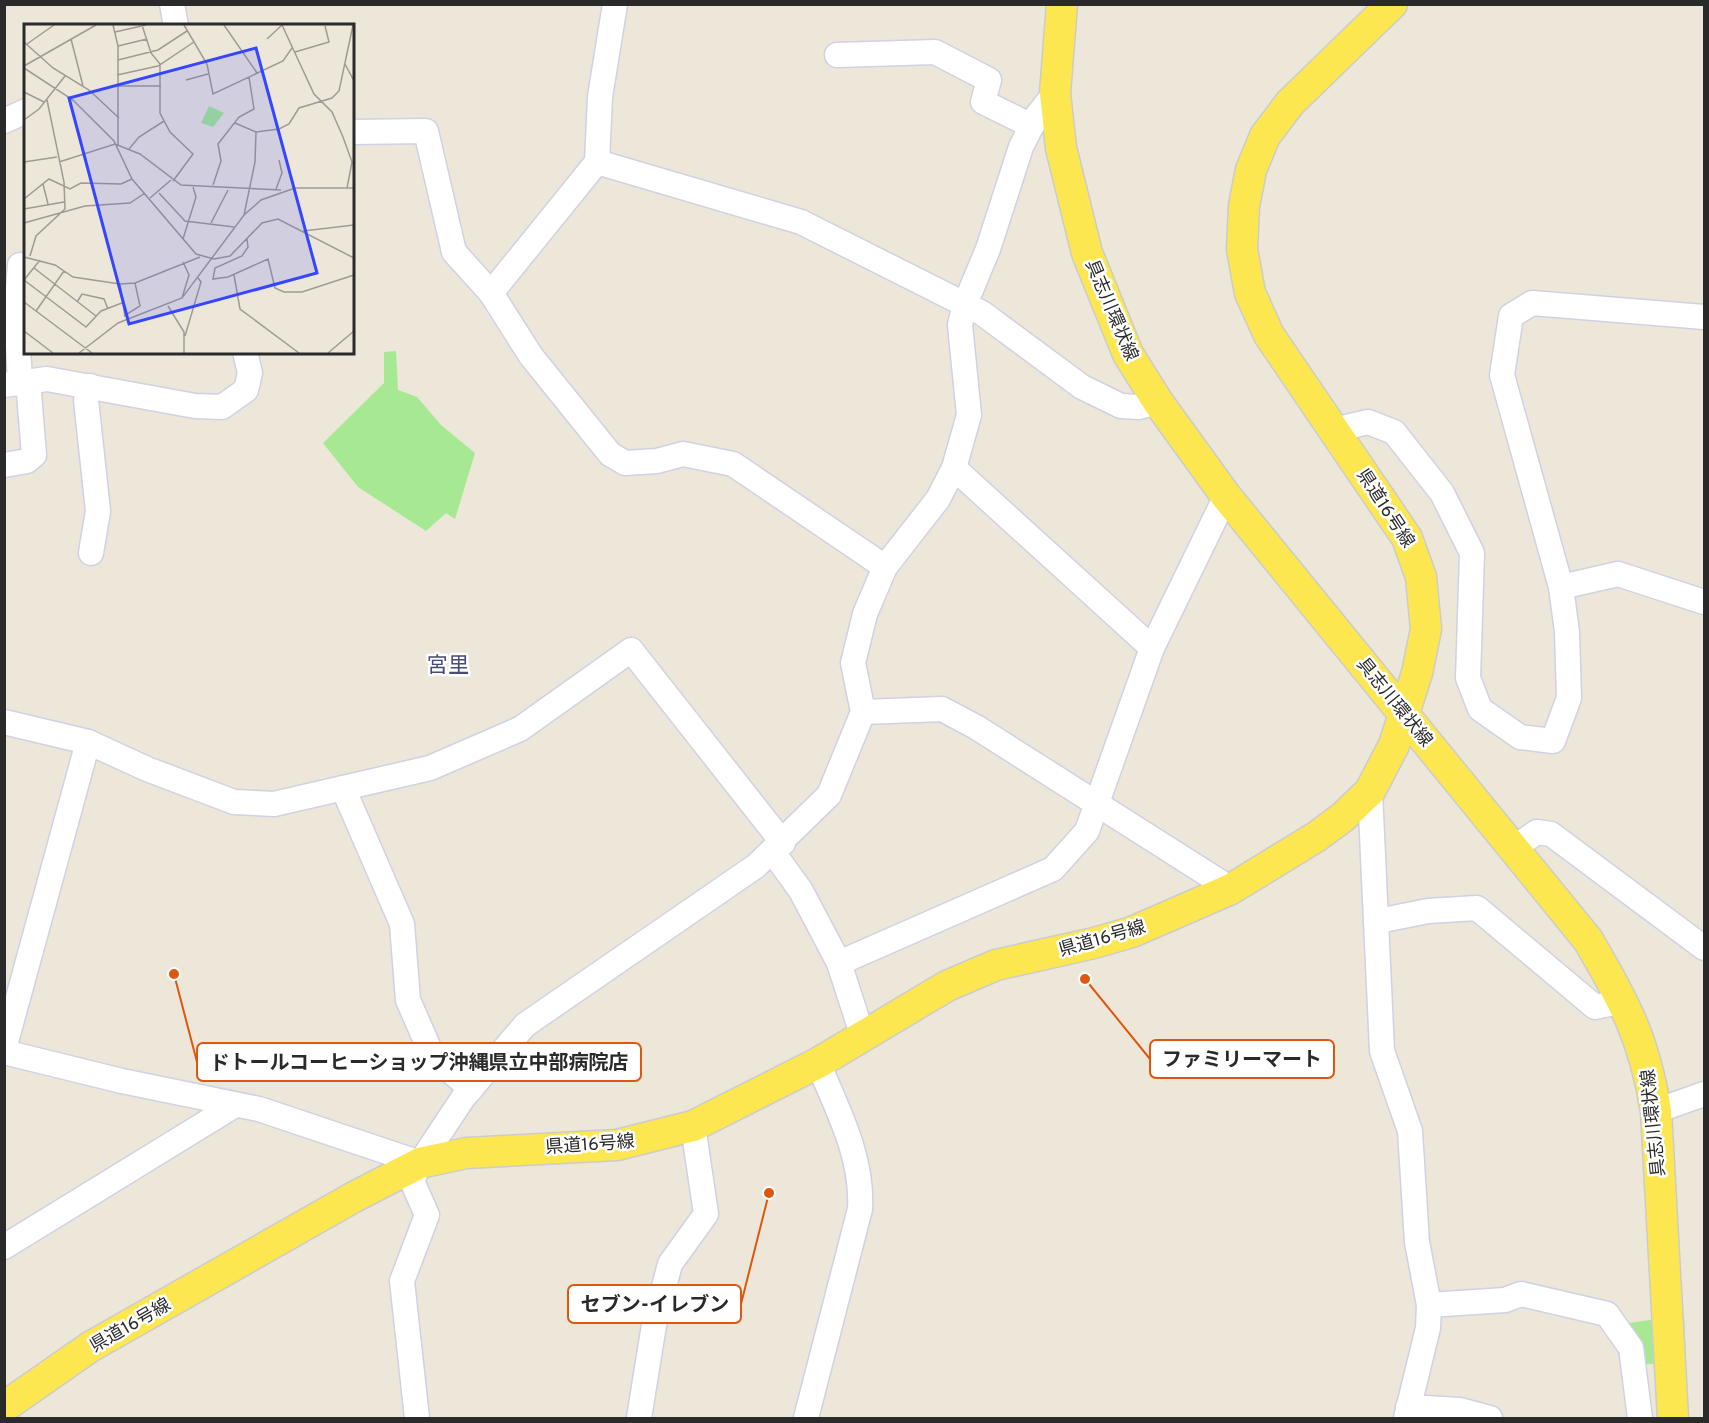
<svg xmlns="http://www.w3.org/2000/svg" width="1709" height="1423" font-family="Overpass,'Noto Sans JP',sans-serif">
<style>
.green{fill:#a6e992}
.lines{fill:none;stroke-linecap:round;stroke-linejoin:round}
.minor-casing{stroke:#d0d1e4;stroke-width:27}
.major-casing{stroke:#ccc;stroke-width:33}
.minor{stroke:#fff;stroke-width:24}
.major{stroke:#fce751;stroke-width:30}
.labels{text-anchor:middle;stroke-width:5;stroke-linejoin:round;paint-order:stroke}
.street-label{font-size:18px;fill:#2a2a2a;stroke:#fff}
.quarter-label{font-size:21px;fill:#464a7e;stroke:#fff}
.inset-road{fill:none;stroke:#9f9b94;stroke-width:1.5}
.view{fill:#3645ff;fill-opacity:0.15;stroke:#3645ff;stroke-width:3}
.inset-edge{fill:none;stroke:#2a2a2a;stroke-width:3}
.leader{fill:none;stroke:#de570e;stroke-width:2}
.callout-dot{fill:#de570e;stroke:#fff;stroke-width:2}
.callout{fill:#fff;stroke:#de570e;stroke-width:2}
.callout-label{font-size:20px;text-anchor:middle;font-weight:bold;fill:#2a2a2a}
</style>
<rect width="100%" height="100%" fill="#ede7da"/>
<!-- green -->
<g class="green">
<path d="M396 351 398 390 417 397 441 425 475 453 455 519 446 513 426 531 358 487 323 443 384 383V352Z"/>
<path d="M1684 1315 1686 1363 1646 1364 1643 1346 1629 1323Z"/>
</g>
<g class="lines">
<defs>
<g id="minor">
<path d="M172 4 176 26"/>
<path d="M837 55 935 52 989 80 983 102 1032 126"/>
<path d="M4 121 26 111"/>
<path d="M352 132 426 131 454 252 491 293 531 356 610 454 625 463 657 461 683 454 733 464 885 567"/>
<path d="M597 162 801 222 982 313 1082 387 1121 406 1139 407 1158 402"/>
<path d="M491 293 597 162 600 97 615 4"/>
<path d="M20 381 16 312 20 265"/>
<path d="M4 385 47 379 195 406 222 407 246 390 250 373 245 352"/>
<path d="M90 386 86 400 98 511 91 553"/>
<path d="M1334 430 1368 422 1394 432 1442 493 1472 553 1468 678 1480 709 1520 737 1553 741 1569 698 1567 632 1561 587 1502 375 1511 316 1532 303 1704 317"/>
<path d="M4 465 27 461 34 455 28 381"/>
<path d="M954 468 1152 648"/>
<path d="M1561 587 1618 574 1704 602"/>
<path d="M863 712 942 709 976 727 1231 889"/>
<path d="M4 722 88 742 147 769 234 802 274 804 430 768 520 729 631 650 783 843"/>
<path d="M343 788 402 924 408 1000 432 1055 471 1089"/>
<path d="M1370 791 1382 1051 1410 1131 1417 1242 1429 1305 1428 1328 1406 1418"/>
<path d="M1515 847 1537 832 1551 834 1704 948"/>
<path d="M773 852 801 891 839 963 862 1034"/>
<path d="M1378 921 1428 911 1477 908 1595 1007 1624 1001"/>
<path d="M839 963 1053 869 1087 831 1152 648 1226 496"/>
<path d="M4 1049 88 742"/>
<path d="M4 1052 122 1081 259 1109 420 1163"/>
<path d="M1656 1111 1704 1094"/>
<path d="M4 1247 235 1105"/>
<path d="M1429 1305 1505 1300 1521 1294 1607 1314 1631 1348 1640 1418"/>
<path d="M1408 1407 1460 1410 1490 1418"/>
<path d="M417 1418 402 1281 427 1215 412 1181 420 1163 463 1098 525 1025 756 866 829 795 863 712 853 663 865 614 885 567 938 499 954 468 969 415 960 325 965 304 988 249 1021 147 1036 117 1055 93"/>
<path d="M639 1418 654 1325 670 1264 706 1214 693 1126"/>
<path d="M806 1418 860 1209C863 1157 838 1111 818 1063"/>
</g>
<g id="major">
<path d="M1062 4 1055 93 1061 148 1087 253 1128 354 1158 402 1226 496 1588 940C1625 1003 1644 1038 1656 1111L1673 1418"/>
<path d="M4 1407 90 1347 354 1197 420 1163 466 1153 617 1145 693 1126 818 1063 947 986 996 965 1094 943 1132 932 1231 889 1316 837 1343 817 1370 791 1394 745 1417 673 1426 629 1421 577 1407 538 1269 335 1250 293 1242 249 1244 206 1251 170 1265 136 1290 103 1392 4"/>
</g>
</defs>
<!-- minor casing -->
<use href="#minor" class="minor-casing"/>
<!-- major casing -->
<use href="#major" class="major-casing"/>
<!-- minor -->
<use href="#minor" class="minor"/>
<!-- major -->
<use href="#major" class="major"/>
</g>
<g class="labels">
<!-- street labels -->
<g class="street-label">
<text transform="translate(1112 310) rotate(67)" y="6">具志川環状線</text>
<text transform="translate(1386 508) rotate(57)" y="6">県道16号線</text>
<text transform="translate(1395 702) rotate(51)" y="6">具志川環状線</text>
<text transform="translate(1102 938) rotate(-16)" y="6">県道16号線</text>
<text transform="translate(1653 1123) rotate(-96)" y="6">具志川環状線</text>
<text transform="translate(590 1144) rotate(-4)" y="6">県道16号線</text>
<text transform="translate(130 1325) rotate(-30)" y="6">県道16号線</text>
</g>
<!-- quarter labels -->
<g class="quarter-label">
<text x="448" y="672">宮里</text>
</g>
</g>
<!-- overview -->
<g transform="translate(24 24)">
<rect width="330" height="330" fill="#ede7da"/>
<path d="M185 82 200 89 189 103 177 99Z" fill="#a6e992"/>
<path class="inset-road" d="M89 1 94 22V121M118 1 127 29 136 40V89L146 108 169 130 149 157M160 1 183 40 189 70 259 37 268 24M200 1 233 49M258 1 290 70 308 88 319 113 328 138 323 164M91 8 122 1M47 15 59 62M243 15 258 1M0 18 29 44 65 66 95 94M3 20 30 1M94 22 123 15M271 28 305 18 301 2M94 36 134 26 163 7M321 40 330 57M0 42 72 1M0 44 49 76 90 117 108 155 172 230 190 235 206 232 238 199 254 195 330 234M93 51 134 42 170 18M162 56 184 50M94 62H137M0 68 20 78M0 96 15 85 41 52M211 99 232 108 255 105 265 100 275 84 308 74 315 67 329 1M105 125 115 113 140 97M0 138 33 133M35 138 91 120 116 130 157 161 257 166M19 160 24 180M189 161 197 137 194 120 215 93 230 85 225 53M252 165 258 149 255 136M135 169 161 197 210 203M126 174 147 156M0 175 25 155 46 165 57 159 97 160 108 155M0 185 40 178M220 191 231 138 232 108M0 199 61 182 106 179 121 169M187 199 204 166M279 207 330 201M159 215 172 173 169 163M223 215 224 223 218 232 191 244 189 255 204 253 244 235 251 264 260 268H278L330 251M6 232 12 212 41 185 40 158 23 76M0 233 31 241 49 253 96 260 111 259 176 233M10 244 72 292M210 251 216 285 275 329M0 256 62 303 77 287 98 279M0 256 16 236M96 260 101 293M158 274 165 251 159 238M0 278 68 329M53 278 58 270 80 275 84 285M144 282 160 308V329M12 287 40 247M100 292 116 282 111 259M0 307 29 329M161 312 177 258 174 254M55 329 94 299 158 274 220 191 237 176 271 164H330M304 329 330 307"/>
<path class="view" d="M232 24 293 249 105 300 45 74Z"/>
<rect width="330" height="330" class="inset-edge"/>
</g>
<!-- callouts -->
<path class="leader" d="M1085 979L1150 1059M174 974L197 1062M769 1193L741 1304"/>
<g class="callout-dot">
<circle cx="1085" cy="979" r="6"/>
<circle cx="174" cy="974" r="6"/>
<circle cx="769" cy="1193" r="6"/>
</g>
<g class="callout">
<rect x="1150" y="1040" width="184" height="38" rx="6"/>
<rect x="197" y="1043" width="444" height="38" rx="6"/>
<rect x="568" y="1285" width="173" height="38" rx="6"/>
</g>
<g class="callout-label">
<text x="1242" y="1066">ファミリーマート</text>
<text x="419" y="1069">ドトールコーヒーショップ沖縄県立中部病院店</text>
<text x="655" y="1311">セブン-イレブン</text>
</g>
<!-- border -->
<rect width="1709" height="1423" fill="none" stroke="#2a2a2a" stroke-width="12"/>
</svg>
